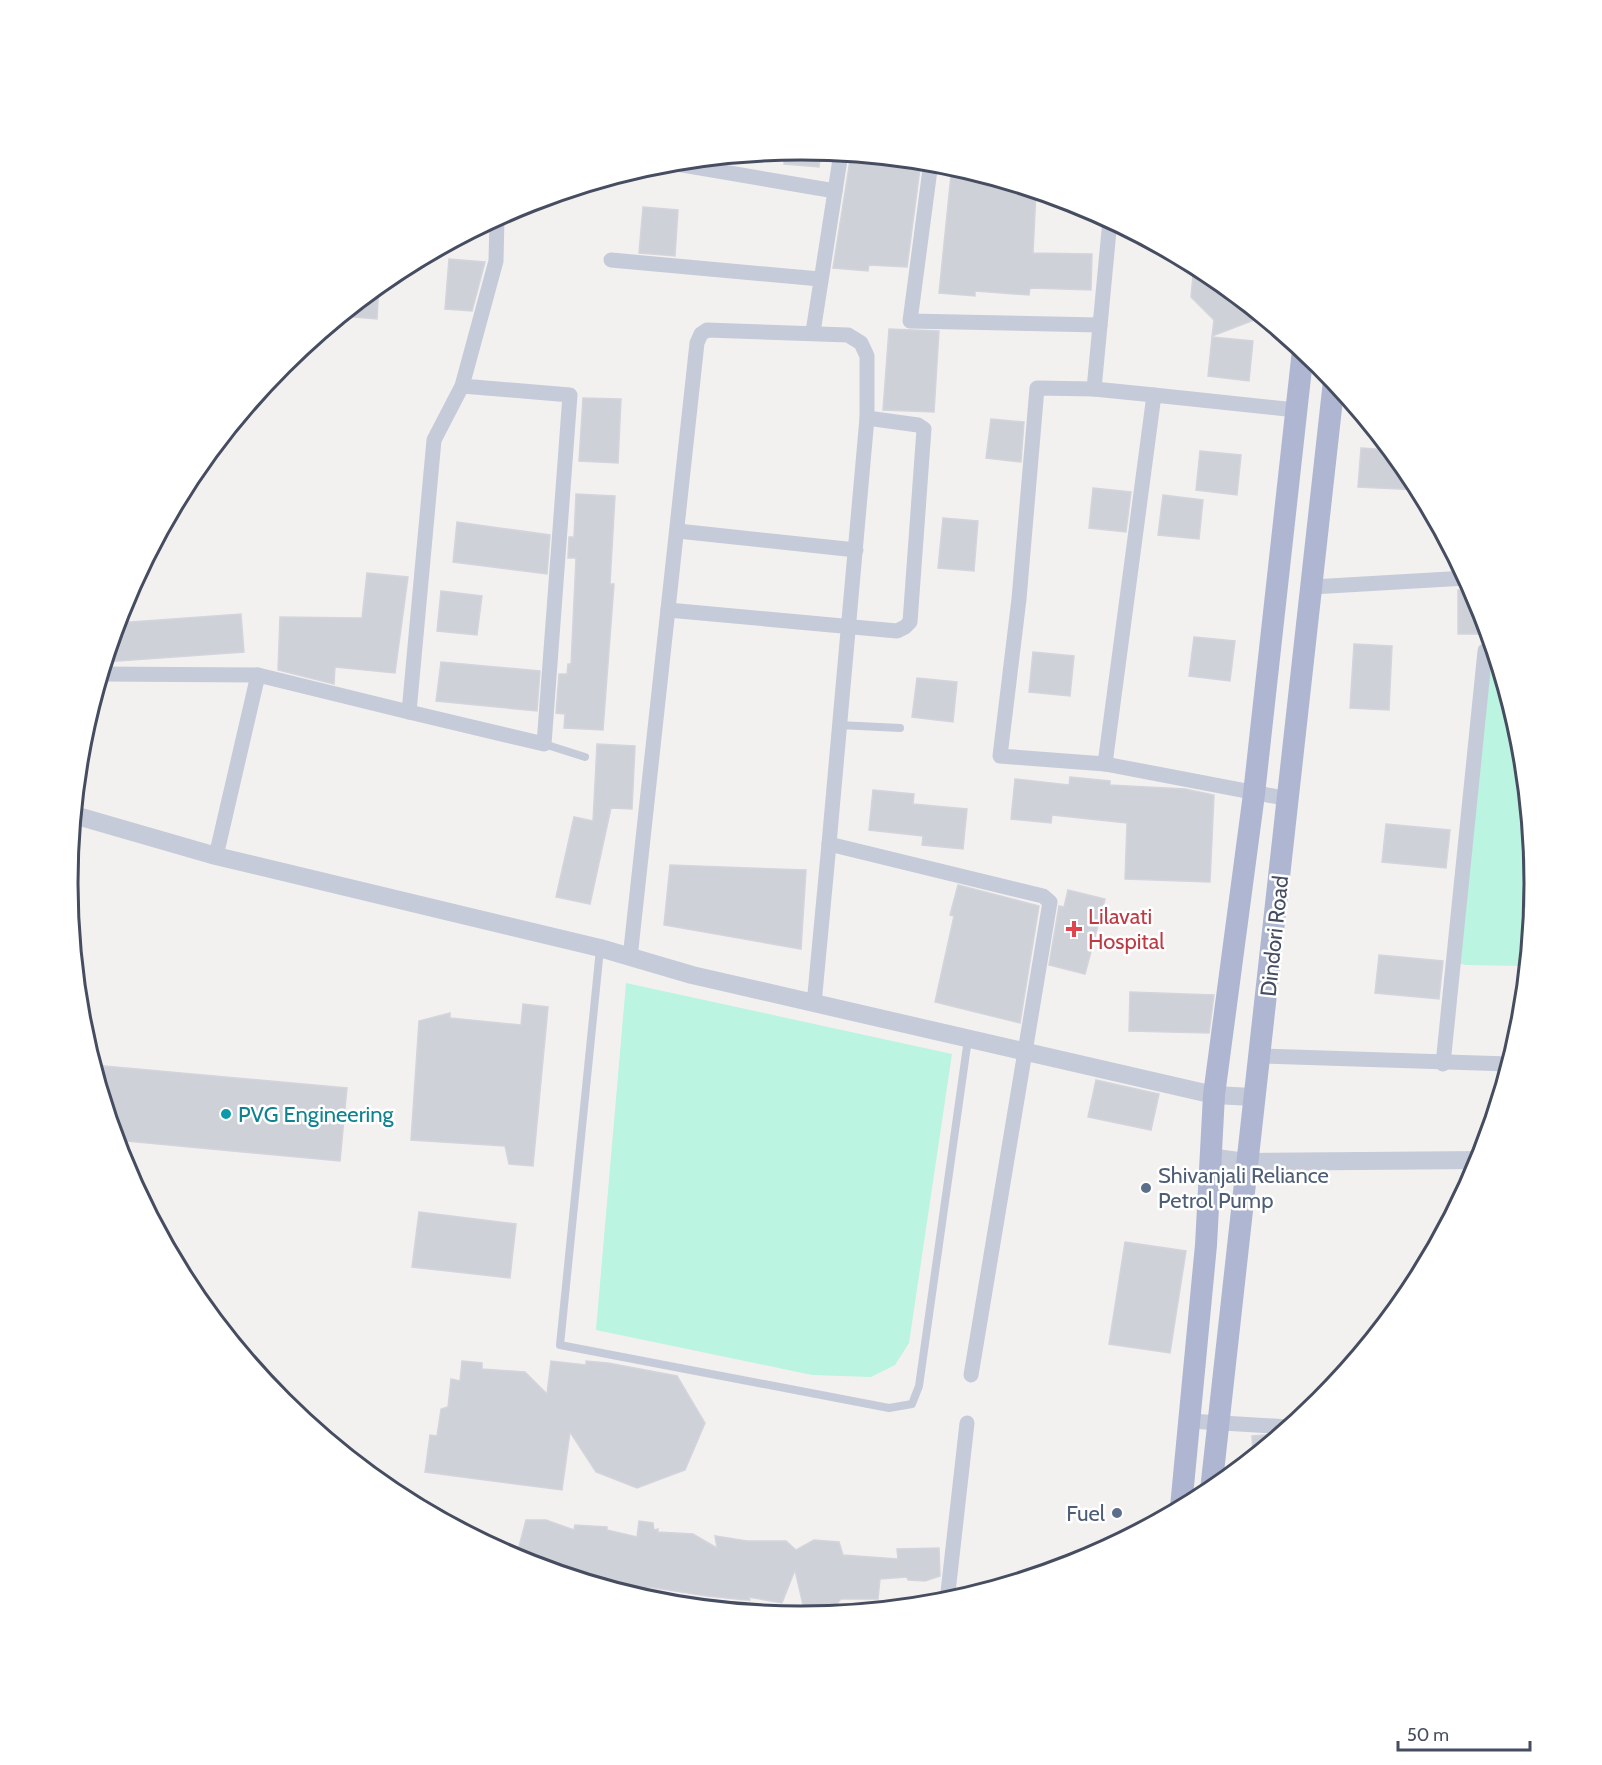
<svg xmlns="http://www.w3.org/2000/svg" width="1602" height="1765" font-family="Cabin,sans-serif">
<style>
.green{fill:#bbf4e0}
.building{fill:#cfd1d8;stroke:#d4d4dc;stroke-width:1.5}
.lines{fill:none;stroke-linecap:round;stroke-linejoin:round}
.service{stroke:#c6cbd9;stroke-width:8}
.minor{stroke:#c6cbd9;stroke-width:15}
.tertiary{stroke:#c6cbd9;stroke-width:18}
.primary{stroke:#aeb6d2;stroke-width:22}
.health-dot{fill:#e0444e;stroke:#fff;stroke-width:2}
.culture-dot{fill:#0f9aa8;stroke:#fff;stroke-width:2}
.service-dot{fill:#5c6f8a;stroke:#fff;stroke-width:2}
.labels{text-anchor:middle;stroke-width:5;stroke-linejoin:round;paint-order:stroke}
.health-label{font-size:22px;fill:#be3a42;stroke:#fff;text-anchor:start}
.street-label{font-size:22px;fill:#464d60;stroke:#fff}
.culture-label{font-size:22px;fill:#0d838f;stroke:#fff;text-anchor:start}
.service-label{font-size:22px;fill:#4e5e75;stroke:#fff;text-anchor:start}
.rim{fill:none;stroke:#464d60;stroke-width:3}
</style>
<rect width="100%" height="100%" fill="#f3f1f0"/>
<!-- green -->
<g class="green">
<path d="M1496 658 1520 740 1534 883 1526 966 1466 965 1461 964 1459 958 1490 659Z"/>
<path d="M626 983 952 1054 909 1343 895 1365 871 1377 812 1375 596 1330Z"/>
</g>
<!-- building -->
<g class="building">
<path d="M801 149 821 151 819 167 784 164 785 151Z"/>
<path d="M851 154 921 161 907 267 869 265 868 271 833 268Z"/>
<path d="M951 175 994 178 1036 191 1033 253 1092 254 1091 290 1030 288 1029 295 975 291V296L939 293Z"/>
<path d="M643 207 678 210 675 256 639 253Z"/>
<path d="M449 259 485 262 472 311 445 309Z"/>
<path d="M1194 265 1209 273 1262 317 1212 336 1214 320 1191 297Z"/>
<path d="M379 284 377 319 340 316Z"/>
<path d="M889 329 939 331 934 412 883 410Z"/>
<path d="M1212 337 1253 341 1249 381 1208 376Z"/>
<path d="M583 398 621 399 618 463 579 461Z"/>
<path d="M991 419 1024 422 1021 462 986 458Z"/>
<path d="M1361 448 1390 450 1411 475 1419 490 1358 487Z"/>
<path d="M1200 451 1241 455 1237 495 1196 490Z"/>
<path d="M1093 488 1131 492 1126 532 1089 528Z"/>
<path d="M576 494 615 496 610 584H614L603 730 564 728 565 714 556 713 559 674H567L568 664H571L576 558H568L569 537H574Z"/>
<path d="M1163 495 1203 500 1199 539 1158 535Z"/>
<path d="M943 518 978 521 974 571 938 568Z"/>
<path d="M457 522 550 535 547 574 453 562Z"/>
<path d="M367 573 408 577 395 673 335 667 334 684 278 670 280 617 362 618Z"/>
<path d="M1458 590H1472L1488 634H1458Z"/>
<path d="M441 591 482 596 477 635 437 631Z"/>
<path d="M241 614 244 652 105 662 117 623Z"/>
<path d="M1194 637 1235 641 1230 681 1189 676Z"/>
<path d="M1354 644 1392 646 1389 710 1350 708Z"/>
<path d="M1033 652 1074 656 1070 696 1029 692Z"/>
<path d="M441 662 540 671 537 711 436 701Z"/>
<path d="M917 678 957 682 953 722 912 717Z"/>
<path d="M597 744 635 746 632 809 611 808 590 904 556 897 574 817 593 821Z"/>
<path d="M1070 777 1110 781V785L1185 789 1214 795 1210 882 1125 879 1127 823 1052 815 1051 823 1011 819 1015 779 1069 785Z"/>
<path d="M873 790 914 794 913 804 967 809 963 849 922 845 923 836 869 830Z"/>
<path d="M1386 824 1450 830 1446 868 1382 862Z"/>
<path d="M670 865 806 870 801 949 664 925Z"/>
<path d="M958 885 1039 906 1020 1023 935 1002 954 916 950 915Z"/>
<path d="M1068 890 1105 899 1085 974 1049 965 1059 906 1064 907Z"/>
<path d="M1379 955 1443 961 1439 999 1375 993Z"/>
<path d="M1130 992 1214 995 1209 1033 1129 1031Z"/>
<path d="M523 1004 548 1007 533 1166 509 1164 505 1146 411 1140 419 1021 450 1013V1018L521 1025Z"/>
<path d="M93 1065 347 1088 340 1161 116 1140Z"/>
<path d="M1096 1080 1159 1094 1151 1130 1088 1117Z"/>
<path d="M419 1212 516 1224 510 1278 412 1267Z"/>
<path d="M1125 1242 1186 1251 1170 1353 1109 1344Z"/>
<path d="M462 1361 482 1363V1369L525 1372 547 1394 551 1361 586 1365V1361L608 1363 677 1376 705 1423 685 1470 637 1488 596 1472 570 1432 562 1490 425 1472 430 1435 437 1436 441 1409 448 1407 451 1379 460 1381Z"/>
<path d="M1265 1435 1277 1436 1253 1456 1252 1436Z"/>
<path d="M526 1520H546L574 1530 575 1525 607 1527V1530L637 1537 639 1521 653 1523 654 1530 658 1529V1532L693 1534 717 1548 715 1536 747 1541H786L796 1550 814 1540 839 1542 843 1555 898 1559 897 1549 939 1548 940 1576 925 1581 908 1580 907 1577 880 1579 878 1599H841L831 1610 823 1605H803L795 1570 782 1603 749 1597 750 1600H746L707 1596 649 1587V1591H622L618 1590 616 1583 605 1586 516 1558Z"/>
</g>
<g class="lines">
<!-- service -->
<g class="service">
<path d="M839 725 900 728"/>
<path d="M544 744 585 757"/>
<path d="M600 949 560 1345 889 1408 912 1404 919 1386 968 1039"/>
</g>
<!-- minor -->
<g class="minor">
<path d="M665 162 835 191"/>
<path d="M931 162 910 321 1100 325"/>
<path d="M611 260 820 279"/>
<path d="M813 332 841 153"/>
<path d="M462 386 570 395 544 744 409 712 434 440 462 386 496 261 497 217"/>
<path d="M1094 389 1037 388 1019 599 1000 756 1105 764 1289 799"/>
<path d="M1154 395 1296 410"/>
<path d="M678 531 856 550"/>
<path d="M1312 587 1466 578"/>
<path d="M668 610 897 631 905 627 910 622 924 429 918 425 867 418"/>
<path d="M101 674 258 675"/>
<path d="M1105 764 1154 395 1094 389 1110 220"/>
<path d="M216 856 258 675 409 712"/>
<path d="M630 958 697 343 701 334 707 330 848 335 861 343 867 356V418L829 844 1043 896 1050 902 971 1375"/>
<path d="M814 1004 829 844"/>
<path d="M1261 1056 1509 1064"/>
<path d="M1443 1064 1485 651 1493 650"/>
<path d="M1189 1421 1289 1427"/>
<path d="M656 1601 801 1616"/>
<path d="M947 1601 967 1423"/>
</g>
<!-- tertiary -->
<g class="tertiary">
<path d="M74 815 216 856 600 948 692 975 1214 1095 1253 1097"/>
<path d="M1209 1157 1246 1162 1480 1160"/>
</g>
<!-- primary -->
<g class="primary">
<path d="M1211 1490 1334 381"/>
<path d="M1181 1507 1206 1245 1214 1095 1254 794 1303 350"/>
</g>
</g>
<!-- markers -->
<path class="health-dot" d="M1071 920h6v6h6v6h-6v6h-6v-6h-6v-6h6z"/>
<circle class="culture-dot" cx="226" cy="1114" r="6"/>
<g class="service-dot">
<circle cx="1146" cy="1188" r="6"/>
<circle cx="1117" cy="1513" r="6"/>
</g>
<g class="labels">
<!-- health labels -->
<g class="health-label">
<text x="1088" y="924">Lilavati<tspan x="1088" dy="25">Hospital</tspan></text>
</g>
<!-- street labels -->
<g class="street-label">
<text transform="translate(1274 936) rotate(-84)" y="8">Dindori Road</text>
</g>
<!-- culture labels -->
<g class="culture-label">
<text x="238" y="1122">PVG Engineering</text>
</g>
<!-- service labels -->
<g class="service-label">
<text x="1158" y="1183">Shivanjali Reliance<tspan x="1158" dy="25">Petrol Pump</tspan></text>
<text x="1105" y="1521" text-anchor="end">Fuel</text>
</g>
</g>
<!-- crop -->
<path d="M0 0H1602V1765H0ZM78 883a723 723 0 1 1 1446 0a723 723 0 1 1-1446 0Z" fill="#fff" fill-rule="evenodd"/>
<path class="rim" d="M78 883a723 723 0 1 1 1446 0a723 723 0 1 1-1446 0Z"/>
<!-- scale -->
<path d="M1398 1741v9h132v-9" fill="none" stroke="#464d60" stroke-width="3"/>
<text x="1407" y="1741" font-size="18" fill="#464d60" stroke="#ffffff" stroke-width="4.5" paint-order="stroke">50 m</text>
</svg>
